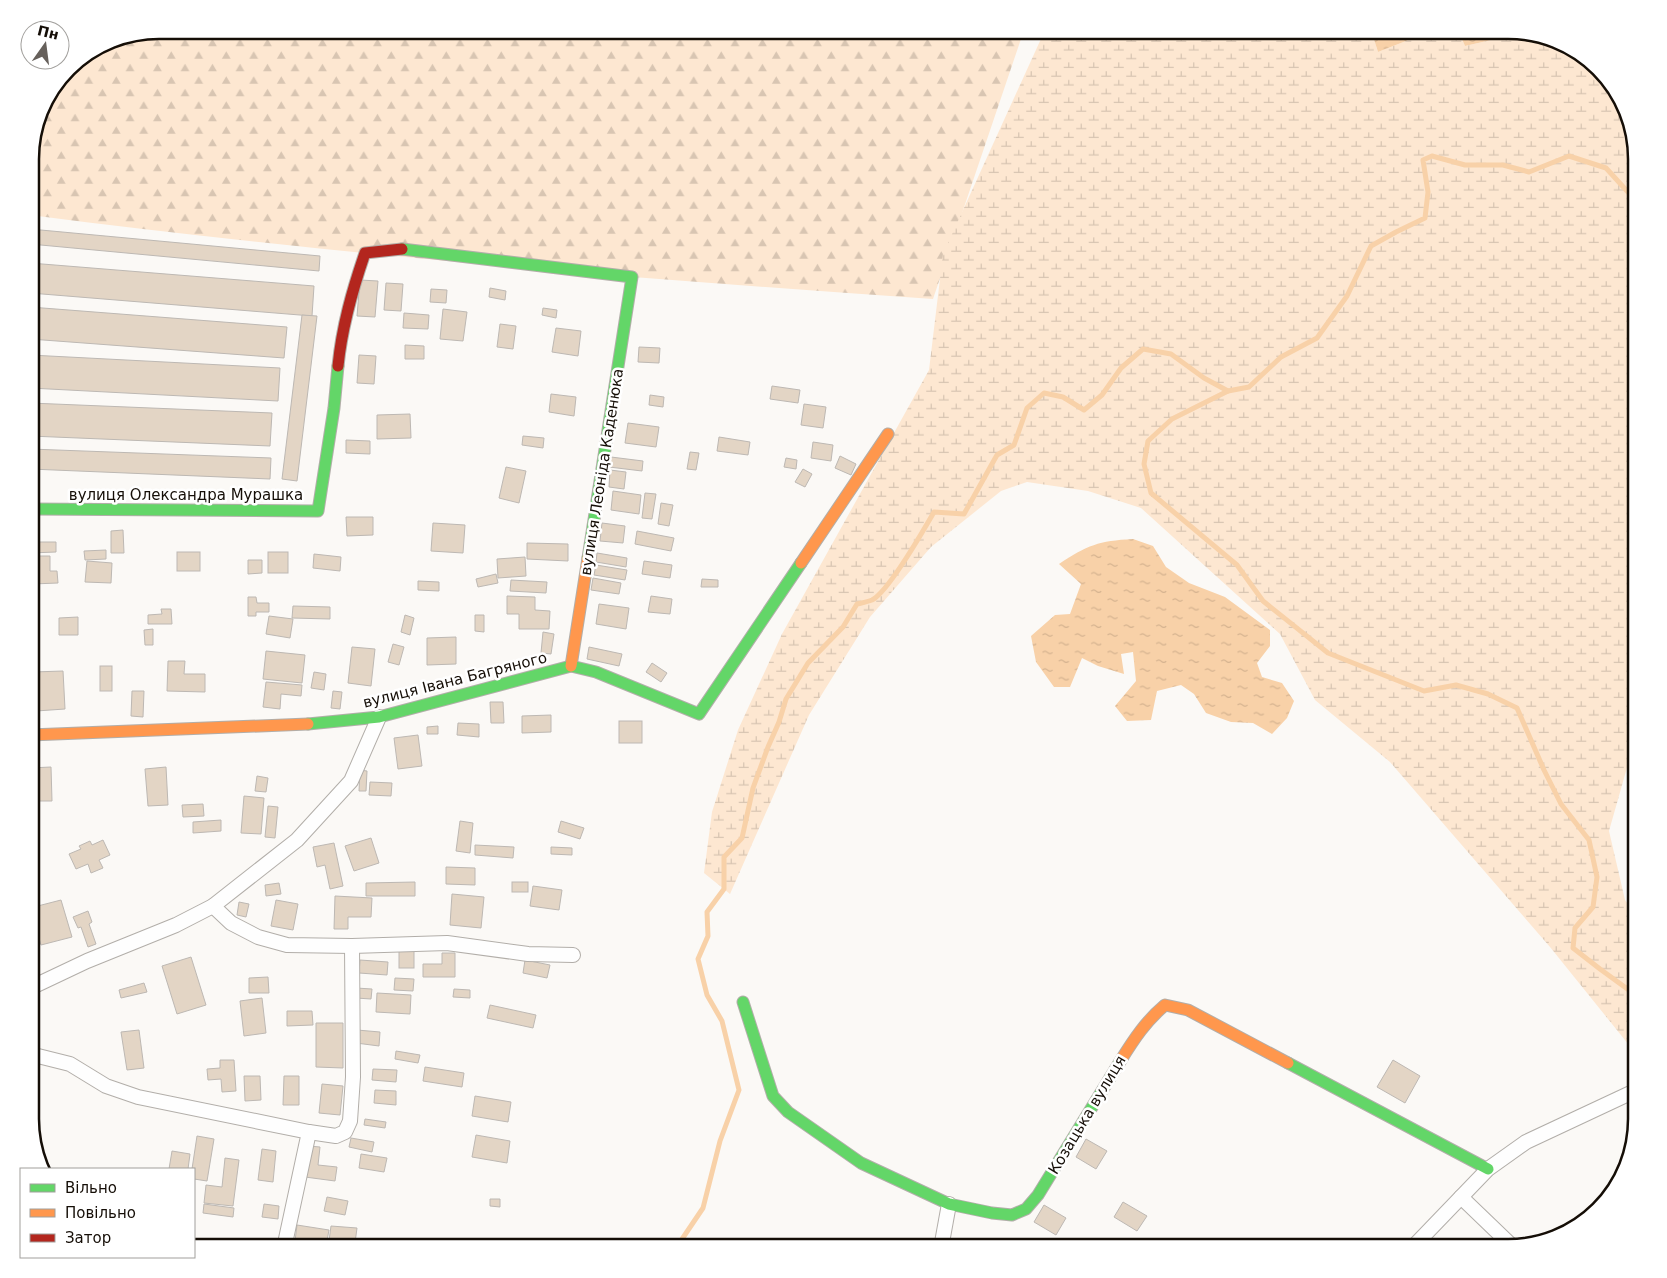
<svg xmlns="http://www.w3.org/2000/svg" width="1667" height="1278" font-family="'DejaVu Sans',sans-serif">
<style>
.forest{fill:url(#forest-firs)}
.wetland{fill:url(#wetland-marsh)}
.water{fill:url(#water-ripples)}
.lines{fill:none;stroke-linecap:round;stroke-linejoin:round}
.stream{stroke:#f8d1a8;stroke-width:5}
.building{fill:#e3d5c5;stroke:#bdb8b3}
.street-casing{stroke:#b2aea9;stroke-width:16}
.fast-casing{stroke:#b2aea9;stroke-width:13}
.slow-casing{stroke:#b2aea9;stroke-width:13}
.jam-casing{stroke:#b2aea9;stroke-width:13}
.street{stroke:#fefefe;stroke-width:14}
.fast{stroke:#63d668;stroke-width:11}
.slow{stroke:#ff974d;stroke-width:11}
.jam{stroke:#b3261e;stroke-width:11}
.labels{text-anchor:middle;stroke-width:5;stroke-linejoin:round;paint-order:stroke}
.street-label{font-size:15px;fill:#150e07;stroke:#fff}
.rim{fill:none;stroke:#150e07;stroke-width:2.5}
</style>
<defs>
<pattern id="forest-firs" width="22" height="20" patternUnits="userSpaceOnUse" patternTransform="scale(1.25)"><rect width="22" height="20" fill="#fde7d1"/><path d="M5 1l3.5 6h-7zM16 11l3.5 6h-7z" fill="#d8c5b2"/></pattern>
<pattern id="wetland-marsh" width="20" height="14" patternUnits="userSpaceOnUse" patternTransform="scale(1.25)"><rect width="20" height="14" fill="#fde7d1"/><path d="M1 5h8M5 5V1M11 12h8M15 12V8" fill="none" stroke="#d8c5b2"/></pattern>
<pattern id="water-ripples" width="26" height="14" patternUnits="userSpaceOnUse" patternTransform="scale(1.25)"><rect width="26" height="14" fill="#f8d1a8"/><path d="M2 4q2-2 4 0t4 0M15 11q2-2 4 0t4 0" fill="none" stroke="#d4b28f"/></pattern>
</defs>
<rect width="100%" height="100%" fill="#fbf9f6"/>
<!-- forest -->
<path class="forest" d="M159 30H1024L933 299C833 292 733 285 633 277 432 261 231 241 30 215V150L43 102 74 62 110 40Z"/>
<!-- wetland -->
<path class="wetland" d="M1045 30H1371L1378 52 1434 30H1458L1465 46 1513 35 1515 31 1550 37 1587 57 1624 102 1637 159V649L1632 750 1609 831 1625 900 1637 917V1055L1550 947 1390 762 1315 700 1280 634 1141 508 1088 491 1027 482 1001 491 931 547 870 617 809 715 730 894 704 873 712 812 738 730 782 634 929 370 943 254Z"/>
<!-- water -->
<g class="water">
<path d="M1371 30H1434L1378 52Z"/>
<path d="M1458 30H1508L1515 31 1513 35 1465 46Z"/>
<path d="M1133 539 1153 546 1166 567 1189 583 1225 597 1270 630V646L1257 663 1262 677 1282 683 1294 701 1287 718 1272 734 1253 723 1231 722 1206 713 1194 694 1181 685 1157 691 1151 720 1127 721 1115 706 1136 681 1133 652 1121 654 1124 674 1098 666 1082 658 1070 687H1054L1036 662 1031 636 1055 615 1070 614 1081 584 1059 564C1088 545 1098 541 1133 539Z"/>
</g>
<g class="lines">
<!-- stream -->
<g class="stream">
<path d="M1228 391 1172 419 1148 441 1144 464 1151 493 1237 565 1263 601 1328 653 1424 691 1456 685 1488 694 1517 708 1544 770 1561 804 1589 840 1597 877 1593 907 1575 928 1573 948 1600 969 1637 996"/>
<path d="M676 1248 703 1208 720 1141 739 1090 722 1021 707 995 698 959 708 936 707 912 724 889V857L742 838 753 788 768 747 779 722 786 699 808 663 843 627 857 604C861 603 867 602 872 600 889 591 923 531 934 512L964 514 997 455 1014 445 1027 408 1044 393 1063 397 1084 410 1102 395 1121 368 1143 349 1171 354 1204 378 1228 391 1249 387 1281 357 1317 338 1347 296 1371 246 1396 232 1425 218 1428 192 1423 160 1432 156 1465 165H1503L1529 172 1569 156 1606 168 1637 202"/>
</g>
</g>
<!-- building -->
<g class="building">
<path d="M30 229 320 256 319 271 30 244Z"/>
<path d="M30 263 314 286 312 316 30 293Z"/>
<path d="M360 280 378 281 375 317 357 316Z"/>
<path d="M386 283 403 284 401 311 384 310Z"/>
<path d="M490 288 506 291 505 300 489 297Z"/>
<path d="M431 289 447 290 446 303 430 302Z"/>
<path d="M30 307 287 327 284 358 30 339Z"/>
<path d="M543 308 557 310 556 318 542 315Z"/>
<path d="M443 309 467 312 463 341 440 339Z"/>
<path d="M404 313 429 315 428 329 403 328Z"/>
<path d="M302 315 317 316 297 481 282 479Z"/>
<path d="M500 324 516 326 513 349 497 347Z"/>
<path d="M556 328 581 331 578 356 552 352Z"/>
<path d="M405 345 424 346V359H405Z"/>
<path d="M639 347 660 348 659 363 638 362Z"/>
<path d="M30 355 280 368 278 401 30 388Z"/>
<path d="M359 355 376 356 374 384 357 383Z"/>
<path d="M772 386 800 390 798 403 770 399Z"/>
<path d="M551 394 576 397 574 416 549 412Z"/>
<path d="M650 395 664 397 663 407 649 405Z"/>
<path d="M30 403 272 413 270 446 30 436Z"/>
<path d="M804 404 826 407 823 428 801 425Z"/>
<path d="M410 414 411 438 377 439V415Z"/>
<path d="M628 423 659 427 656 447 625 443Z"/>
<path d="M523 436 544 438 543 448 522 445Z"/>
<path d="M719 437 750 442 748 455 717 451Z"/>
<path d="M346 440 370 441V454L346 453Z"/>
<path d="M813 442 833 445 831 461 811 458Z"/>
<path d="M30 449 271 458 270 479 30 469Z"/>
<path d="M690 452 699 453 696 470 687 469Z"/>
<path d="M840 456 856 464 851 475 835 468Z"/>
<path d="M611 457 643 461 642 471 609 467Z"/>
<path d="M786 458 797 460 796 469 784 467Z"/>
<path d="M506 467 526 471 519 503 499 498Z"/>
<path d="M803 469 812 474 805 487 795 482Z"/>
<path d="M610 470 626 472 624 489 609 487Z"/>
<path d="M613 491 641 495 639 514 611 510Z"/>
<path d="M645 493 656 494 652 519 642 518Z"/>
<path d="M661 503 673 505 669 526 658 524Z"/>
<path d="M346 517H373V535L347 536Z"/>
<path d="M433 523 465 525 463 553 431 551Z"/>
<path d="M602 523 625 526 623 543 600 541Z"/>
<path d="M123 530 124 553H111V531Z"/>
<path d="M637 531 674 538 671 551 635 544Z"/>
<path d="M30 542H56V552L30 553Z"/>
<path d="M527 543 568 544V561L527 559Z"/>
<path d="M106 550V559L85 560 84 551Z"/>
<rect x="177" y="552" width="23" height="19"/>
<rect x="268" y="552" width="20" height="21"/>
<path d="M597 553 627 558 626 567 596 562Z"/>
<path d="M314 554 341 557 340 571 313 568Z"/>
<path d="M35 556H50V571H57L58 583 32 584V572H35Z"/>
<path d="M525 557 526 576 498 578 497 559Z"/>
<path d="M248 560H262V573L248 574Z"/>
<path d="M87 561 112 563 111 583 85 582Z"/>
<path d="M644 561 672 565 670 578 642 574Z"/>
<path d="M596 565 627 570 625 580 594 575Z"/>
<path d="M496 574 498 583 478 587 476 579Z"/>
<path d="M593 578 621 583 619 594 591 590Z"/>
<path d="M702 579 718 580V587H701Z"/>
<path d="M511 580 547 582 546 593 510 591Z"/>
<path d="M418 581 439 582V591L418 590Z"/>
<path d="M507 596 535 597V610L550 611 549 629H519V614H507Z"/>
<path d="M651 596 672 599 670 614 648 612Z"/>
<path d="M248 597H256L257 603H269V612H256V616H248Z"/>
<path d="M599 604 629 608 626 629 596 624Z"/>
<path d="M293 606 330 607V619L292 618Z"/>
<path d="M161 609H171L172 624H148V615L162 614Z"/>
<path d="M405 615 414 618 410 635 401 632Z"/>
<path d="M475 615H484V632L475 631Z"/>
<path d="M269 616 293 619 290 638 266 634Z"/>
<path d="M78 617V635H59V618Z"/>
<path d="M153 629V645H145L144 630Z"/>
<path d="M543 632 554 634 551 654 541 653Z"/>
<path d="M456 637V664L427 665V638Z"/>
<path d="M393 644 404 647 399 665 388 662Z"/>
<path d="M352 647 375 649 371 686 348 683Z"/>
<path d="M589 647 622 654 619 666 587 659Z"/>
<path d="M266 651 305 655 302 683 263 679Z"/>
<path d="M168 661H185L184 674H205V692L167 691Z"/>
<path d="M652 663 667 673 661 682 646 672Z"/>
<rect x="100" y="666" width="12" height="25"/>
<path d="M63 671 65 709 36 711 33 672Z"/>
<path d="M314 672 326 674 324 690 311 688Z"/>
<path d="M266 682 302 685 301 696 281 694 280 709 263 707Z"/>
<path d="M132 691H144L143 717 131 716Z"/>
<path d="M333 691 342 692 340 709 331 708Z"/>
<path d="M490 702H503L504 723H491Z"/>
<path d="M551 715V732L522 733V716Z"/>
<rect x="619" y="721" width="23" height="22"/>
<path d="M458 723 479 724V737L457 735Z"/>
<path d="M438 726V734H427V727Z"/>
<path d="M418 735 422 766 398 769 394 738Z"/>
<path d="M51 767 52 801H31L30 768Z"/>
<path d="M166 767 168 805 148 806 145 769Z"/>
<path d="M360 770 367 771 366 791H359Z"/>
<path d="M257 776 268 778 266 792 255 791Z"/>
<path d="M370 782 392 783 391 796 369 795Z"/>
<path d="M244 796 264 798 261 834 241 833Z"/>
<path d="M203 804 204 816 183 817 182 805Z"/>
<path d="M268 806 278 807 275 838 265 837Z"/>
<path d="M221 820V831L193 833V822Z"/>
<path d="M460 821 473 823 470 853 456 851Z"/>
<path d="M561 821 584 828 580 839 558 832Z"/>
<path d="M371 838 379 863 354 871 345 846Z"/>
<path d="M103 840 110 855 99 860 103 868 91 873 88 864 76 869 69 854 81 849 79 846 90 841 92 845Z"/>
<path d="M334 843 343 886 330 889 325 865 317 867 313 847Z"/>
<path d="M475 845 514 847 513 858 475 855Z"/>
<path d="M551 847 572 848V855L551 854Z"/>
<path d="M446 867 475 868V885L446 884Z"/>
<path d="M415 882V896H366V883Z"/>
<rect x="512" y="882" width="16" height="10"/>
<path d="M279 883 281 894 266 896 265 885Z"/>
<path d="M533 886 562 890 559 910 530 906Z"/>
<path d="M452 894 484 897 481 928 450 925Z"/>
<path d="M335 896 372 898 371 917H348V929H334Z"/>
<path d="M61 900 72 937 41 945 30 908Z"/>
<path d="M276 900 298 904 293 930 271 926Z"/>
<path d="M239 902 249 904 246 917 237 915Z"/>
<path d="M88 911 92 922 89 924 96 944 88 947 81 927 78 928 73 917Z"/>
<rect x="399" y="950" width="15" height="18"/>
<path d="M442 953H455V977H423V964H442Z"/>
<path d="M191 957 206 1005 177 1014 162 966Z"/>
<path d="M360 960 388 962 387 975 359 973Z"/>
<path d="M525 960 550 965 547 978 523 973Z"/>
<path d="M268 977 269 993H249V978Z"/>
<path d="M395 978 414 979 413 991 394 990Z"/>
<path d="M144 983 147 992 121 998 119 990Z"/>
<path d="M356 988 372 989 371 999 356 998Z"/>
<path d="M454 989 470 990V998L453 997Z"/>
<path d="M377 993 411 995 410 1014 376 1012Z"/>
<path d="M262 998 266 1033 244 1036 240 1001Z"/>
<path d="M490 1005 536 1015 533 1028 487 1018Z"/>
<path d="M287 1011H312L313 1025 287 1026Z"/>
<path d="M316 1023H343V1068L316 1067Z"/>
<path d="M139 1030 144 1068 127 1070 121 1032Z"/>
<path d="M357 1030 380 1032 379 1046 356 1043Z"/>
<path d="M396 1051 420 1055 418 1063 395 1059Z"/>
<path d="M220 1060H234L236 1091 222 1092 221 1079 208 1080 207 1069 220 1068Z"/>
<path d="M1393 1060 1420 1076 1405 1103 1377 1087Z"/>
<path d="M425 1067 464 1073 462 1087 423 1081Z"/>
<path d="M373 1069 397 1070 396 1082 372 1080Z"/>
<path d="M244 1076H260L261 1100 245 1101Z"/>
<path d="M284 1076H299V1105H283Z"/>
<path d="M322 1084 343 1086 340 1115 319 1113Z"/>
<path d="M375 1090 396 1091V1105L374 1103Z"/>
<path d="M475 1096 511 1102 508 1122 472 1116Z"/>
<path d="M365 1119 386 1122 385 1128 364 1125Z"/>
<path d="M476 1135 510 1141 507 1163 472 1157Z"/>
<path d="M197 1136 214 1139 207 1181 194 1179V1169H192Z"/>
<path d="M351 1138 374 1142 372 1152 349 1147Z"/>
<path d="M1086 1139 1107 1151 1096 1169 1076 1157Z"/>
<path d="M309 1146 320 1147 318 1165 337 1167 335 1181 305 1177Z"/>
<path d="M262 1149 276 1151 273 1182 258 1180Z"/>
<path d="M172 1151 190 1154 188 1169H169Z"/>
<path d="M361 1154 387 1158 384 1172 359 1168Z"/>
<path d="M225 1158 239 1160 233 1206 204 1203 206 1185 222 1187Z"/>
<path d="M327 1197 348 1201 345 1215 324 1211Z"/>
<path d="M490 1199H500V1207L490 1206Z"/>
<path d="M1123 1202 1147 1216 1137 1231 1114 1217Z"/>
<path d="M204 1204 234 1208 233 1217 203 1213Z"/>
<path d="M264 1204 279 1206 278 1219 262 1217Z"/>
<path d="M1044 1205 1066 1218 1056 1235 1034 1222Z"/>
<path d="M297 1225 329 1230 326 1246 295 1241Z"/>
<path d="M331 1226 357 1228 355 1243 329 1241Z"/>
<path d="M204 1239 219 1240V1247L236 1248H204Z"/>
</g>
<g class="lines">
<defs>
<g id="street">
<path d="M213 906 231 923 258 937 287 945 352 946 447 943 528 954 573 955"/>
<path d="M30 988 87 961 176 925 213 906 297 840 351 781 379 717"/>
<path d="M30 1054 70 1064 106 1086 138 1097 309 1132 284 1248"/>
<path d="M309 1132 336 1136 345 1132 350 1121 353 1077 352 946"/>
<path d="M1461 1197 1513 1247"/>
<path d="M941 1248 949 1204"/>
<path d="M1412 1248 1488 1169 1526 1142 1637 1090"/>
</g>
<g id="fast">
<path d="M402 249 632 277 588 558"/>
<path d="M30 509 318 511 334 408 338 366"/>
<path d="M308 724 379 717 571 666 596 672 699 714 801 563"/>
<path d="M743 1002 773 1096 788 1112 861 1163 949 1204 992 1213 1012 1215 1026 1209 1038 1195 1121 1060"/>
<path d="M1288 1063 1488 1169"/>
</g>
<g id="slow">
<path d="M801 563 888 434"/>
<path d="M571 666 588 558"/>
<path d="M30 735 308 724"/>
<path d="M1121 1060C1134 1039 1146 1021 1165 1005L1188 1010 1288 1063"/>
</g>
<path id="jam" d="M338 366C342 326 352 291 365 253L402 249"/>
</defs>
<!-- street casing -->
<use href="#street" class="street-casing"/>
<!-- fast casing -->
<use href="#fast" class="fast-casing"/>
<!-- slow casing -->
<use href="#slow" class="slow-casing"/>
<!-- jam casing -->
<use href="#jam" class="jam-casing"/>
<!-- street -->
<use href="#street" class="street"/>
<!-- fast -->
<use href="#fast" class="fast"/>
<!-- slow -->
<use href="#slow" class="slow"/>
<!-- jam -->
<use href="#jam" class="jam"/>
</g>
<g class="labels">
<!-- street labels -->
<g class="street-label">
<text transform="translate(602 472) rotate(-81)" y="5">вулиця Леоніда Каденюка</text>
<text x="186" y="500">вулиця Олександра Мурашка</text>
<text transform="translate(455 680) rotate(-14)" y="5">вулиця Івана Багряного</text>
<text transform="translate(1087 1115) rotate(-59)" y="5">Козацька вулиця</text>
</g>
</g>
<!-- crop -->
<path d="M0 0H1667V1278H0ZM159 39H1508A120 120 0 0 1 1628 159V1119A120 120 0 0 1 1508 1239H159A120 120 0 0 1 39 1119V159A120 120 0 0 1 159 39Z" fill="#fff" fill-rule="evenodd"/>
<path class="rim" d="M159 39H1508A120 120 0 0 1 1628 159V1119A120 120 0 0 1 1508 1239H159A120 120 0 0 1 39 1119V159A120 120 0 0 1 159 39Z"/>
<!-- legend -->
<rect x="20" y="1168" width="175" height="90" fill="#ffffff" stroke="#a19f9c"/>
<rect x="30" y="1184" width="25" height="8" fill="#63d668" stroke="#a19f9c"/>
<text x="65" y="1193" font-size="15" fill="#150e07">Вільно</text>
<rect x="30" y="1209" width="25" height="8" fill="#ff974d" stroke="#a19f9c"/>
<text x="65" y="1218" font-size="15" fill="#150e07">Повільно</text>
<rect x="30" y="1234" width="25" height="8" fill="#b3261e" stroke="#a19f9c"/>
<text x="65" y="1243" font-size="15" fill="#150e07">Затор</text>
<!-- north arrow -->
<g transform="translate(45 45) rotate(14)"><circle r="24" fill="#ffffff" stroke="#a19f9c"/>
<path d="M0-4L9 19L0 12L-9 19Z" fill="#66605b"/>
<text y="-8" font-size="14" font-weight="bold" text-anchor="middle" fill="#150e07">Пн</text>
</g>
</svg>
